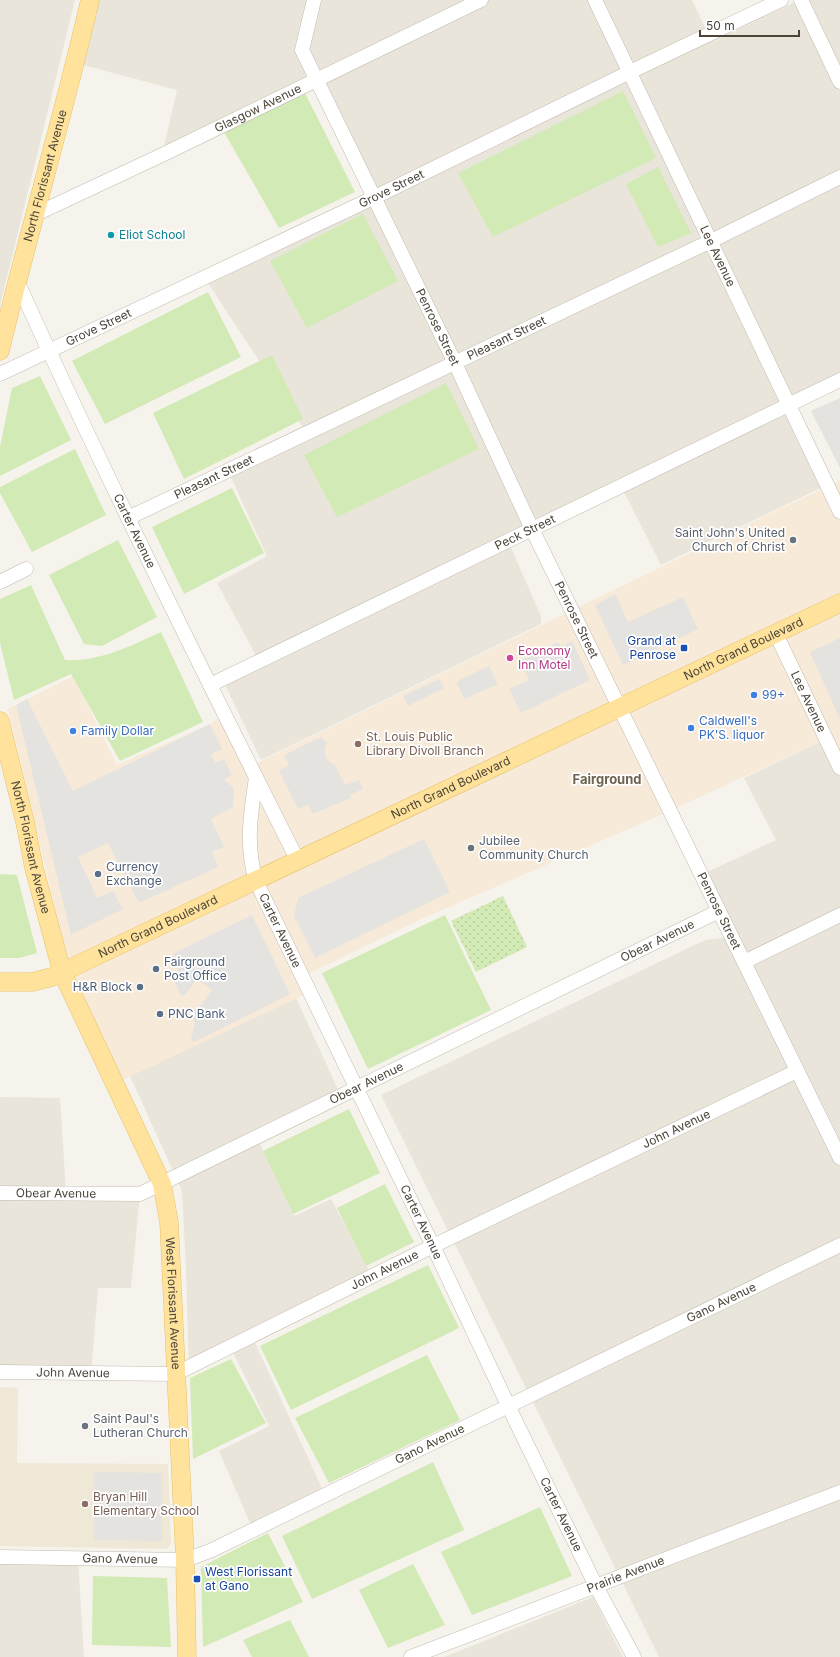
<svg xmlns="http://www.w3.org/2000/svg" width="840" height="1657" font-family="Inter,sans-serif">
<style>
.residential{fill:#eae5da}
.commercial{fill:#f7ead8}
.education{fill:#efe8d6}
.grass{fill:#d2eab5}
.garden{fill:url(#garden-dots)}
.parking{fill:#e5e3e0}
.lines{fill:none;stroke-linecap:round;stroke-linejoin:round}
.minor-casing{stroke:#c2bbae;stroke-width:15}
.major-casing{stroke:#e6c16a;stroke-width:19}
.minor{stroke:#fff;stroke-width:14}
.major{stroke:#ffe39c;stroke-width:18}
.culture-dot{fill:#0f9aa8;stroke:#fff;stroke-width:1.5}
.worship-dot{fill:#6b7280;stroke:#fff;stroke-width:1.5}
.transit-dot{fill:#1a4fb4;stroke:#fff;stroke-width:1.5}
.hotel-dot{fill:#d1479c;stroke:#fff;stroke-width:1.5}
.shop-dot{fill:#3f7fe0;stroke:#fff;stroke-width:1.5}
.education-dot{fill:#8d6e63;stroke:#fff;stroke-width:1.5}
.service-dot{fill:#5c6f8a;stroke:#fff;stroke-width:1.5}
.labels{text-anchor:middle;stroke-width:3.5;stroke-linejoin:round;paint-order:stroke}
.street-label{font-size:12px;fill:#4b4439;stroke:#fff}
.culture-label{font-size:12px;fill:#0d838f;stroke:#fff;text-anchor:start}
.worship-label{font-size:12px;fill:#5b616d;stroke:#fff;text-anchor:start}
.transit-label{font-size:12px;fill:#164399;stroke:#fff;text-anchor:end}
.hotel-label{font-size:12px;fill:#b23c85;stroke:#fff;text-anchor:start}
.shop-label{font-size:12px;fill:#366cbe;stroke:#fff;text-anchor:start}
.education-label{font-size:12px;fill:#785e54;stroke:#fff;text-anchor:start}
.service-label{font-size:12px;fill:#4e5e75;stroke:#fff;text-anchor:start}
.neighbourhood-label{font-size:13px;font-weight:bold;fill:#6e6250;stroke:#fff}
</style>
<defs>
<pattern id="garden-dots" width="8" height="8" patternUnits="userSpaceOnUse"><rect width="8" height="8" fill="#d2eab5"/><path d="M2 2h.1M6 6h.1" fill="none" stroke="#b6ca9c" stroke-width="1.8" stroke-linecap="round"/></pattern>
</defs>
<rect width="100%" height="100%" fill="#f6f3ec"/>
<!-- residential -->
<g class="residential">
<path d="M0 0H75L0 306Z"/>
<path d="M91 0H692L712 42 799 0H840V380L789 405 827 485 661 565 621 486 508 541 541 616V624L261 760 227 689 224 678 259 661 217 583 267 556 228 471 307 434 204 277 371 193 317 80 162 155 177 90 76 63Z"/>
<path d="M826 739 840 768V1657H659L381 1095 705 940 731 937 701 875 776 840 744 778Z"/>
<path d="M296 998 341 1096 256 1136 294 1216 331 1199 372 1276 252 1336 325 1495 253 1530 219 1451 269 1426 230 1346 189 1367 186 1270 182 1191 130 1076Z"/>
<path d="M0 1097 60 1098 66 1193 140 1194 131 1288H98L91 1373 0 1372Z"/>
<path d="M0 1557 78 1558 84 1657H0Z"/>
<path d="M593 1597 623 1657H444Z"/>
</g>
<!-- commercial -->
<path class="commercial" d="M840 480V768L825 739 670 811 417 921 302 977 310 992 114 1084 62 938 8 709 73 676 117 765 210 724 225 713 251 766Z"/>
<!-- education -->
<path class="education" d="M0 1387 18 1388 17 1463 168 1464 171 1543 170 1546 166 1549 0 1546Z"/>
<!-- grass -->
<g class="grass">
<path d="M623 91 656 158 493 237 458 173Z"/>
<path d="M305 93 355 192 279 228 224 132Z"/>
<path d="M658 167 691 233 658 247 626 184Z"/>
<path d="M363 214 398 281 307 328 270 261Z"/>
<path d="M208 292 241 357 105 424 72 361Z"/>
<path d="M272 355 303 419 184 479 153 413Z"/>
<path d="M40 376 71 440 0 476V447L12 388Z"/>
<path d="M446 383 479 449 337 517 304 455Z"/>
<path d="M75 449 106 515 32 552 0 493V487Z"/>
<path d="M232 488 264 553 184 594 152 527Z"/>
<path d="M118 540 157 617 102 646 84 644 49 575Z"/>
<path d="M31 585 65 660C100 662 130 646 161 632L203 722 120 761 71 674 14 700 0 643V599Z"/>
<path d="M0 874 17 875 37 953 19 958H0Z"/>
<path d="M445 915 491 1010 368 1069 322 973Z"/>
<path d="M349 1109 380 1173 293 1214 263 1151Z"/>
<path d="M385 1184 414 1242 366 1266 337 1208Z"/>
<path d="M428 1265 459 1328 291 1410 260 1346Z"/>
<path d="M427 1355 460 1420 329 1483 295 1418Z"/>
<path d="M231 1359 266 1423 193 1459 190 1378Z"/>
<path d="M433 1462 464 1530 312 1599 282 1536Z"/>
<path d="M540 1507 572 1576 472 1615 441 1552Z"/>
<path d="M268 1533 303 1602 203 1647 201 1567Z"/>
<path d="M413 1564 445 1625 388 1648 359 1590Z"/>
<path d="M93 1576 167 1578 171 1647 92 1645Z"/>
<path d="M290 1620 309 1657H252L243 1640Z"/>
</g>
<!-- garden -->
<path class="garden" d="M503 896 527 947 476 972 451 921Z"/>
<!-- parking -->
<g class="parking">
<path d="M840 398V468L811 411Z"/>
<path d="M615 594 628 622 683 597 698 629 623 665 595 605Z"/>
<path d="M840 638V719L810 652Z"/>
<path d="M572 641 590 680 521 713 509 689 529 680 520 661 558 642 561 647Z"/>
<path d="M489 666 498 684 465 699 456 682Z"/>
<path d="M439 679 444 688 408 706 403 696Z"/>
<path d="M27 699 73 791 210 724 222 749 211 754 215 763 224 759 232 775 224 780 234 788 233 807 211 819 224 847 212 852 218 867 139 903 108 843 78 857 97 898 113 891 123 909 71 935 16 705Z"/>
<path d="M321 737 327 743 325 748V754L327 760 335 765 345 785 359 780 363 789 350 795 351 798 313 814 308 805 298 809 279 771 289 765 284 755Z"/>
<path d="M424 839 450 892 315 958 294 916 298 898Z"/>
<path d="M252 915 290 994 194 1042 191 1039 195 1023 190 1013 198 1009 212 990 197 979 186 994 181 996 175 982 179 966 172 954Z"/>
<path d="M94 1472 162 1473V1541L94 1540Z"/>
</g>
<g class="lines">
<defs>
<g id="minor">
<path id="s1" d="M314 0 302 50 455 363 532 529 840 1158"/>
<path id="s2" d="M595 0 840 512"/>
<path d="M801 0 840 82"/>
<path id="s3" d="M34 215 162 155 481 0"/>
<path id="s4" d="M18 283C106 478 202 670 298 861"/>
<path id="s5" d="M0 374 373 198 630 72 781 0"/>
<path id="s6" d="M128 518 711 241 840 177"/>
<path d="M0 582 26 569"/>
<path id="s7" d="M776 634 840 768"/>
<path id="s8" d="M210 685 840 380"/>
<path id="s9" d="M256 777C251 814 245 844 256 881L433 1246 515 1420 596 1586 634 1657"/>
<path d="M744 962 840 915"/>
<path id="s10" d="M0 1193 140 1194 719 911"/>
<path id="s11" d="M0 1372 175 1374 433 1246 797 1071"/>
<path id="s12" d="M0 1557 185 1560 210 1551 840 1245"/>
<path id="s13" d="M411 1657 840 1492"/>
</g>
<g id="major">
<path id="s14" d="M0 351C28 233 63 118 90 0"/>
<path id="s15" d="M0 721 25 822 34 868 62 972 162 1184 169 1222 185 1560 187 1657"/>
<path id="s16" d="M0 982H32L52 977 840 603"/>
</g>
</defs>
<!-- minor casing -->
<use href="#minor" class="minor-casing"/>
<!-- major casing -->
<use href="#major" class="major-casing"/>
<!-- minor -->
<use href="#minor" class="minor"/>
<!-- major -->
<use href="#major" class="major"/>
</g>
<!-- markers -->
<circle class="culture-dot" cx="111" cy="235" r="4"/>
<g class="worship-dot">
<circle cx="793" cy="540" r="4"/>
<circle cx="471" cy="848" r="4"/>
<circle cx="85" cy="1426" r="4"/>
</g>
<g class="transit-dot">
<rect x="680" y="644" width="8" height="8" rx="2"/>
<rect x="193" y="1575" width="8" height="8" rx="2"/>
</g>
<circle class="hotel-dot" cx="510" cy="658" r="4"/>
<g class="shop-dot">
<circle cx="754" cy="695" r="4"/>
<circle cx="691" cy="728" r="4"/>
<circle cx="73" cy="731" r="4"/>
</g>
<g class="education-dot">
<circle cx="358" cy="744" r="4"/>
<circle cx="85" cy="1504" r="4"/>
</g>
<g class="service-dot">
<circle cx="98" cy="874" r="4"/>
<circle cx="156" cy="969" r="4"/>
<circle cx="140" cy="987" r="4"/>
<circle cx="160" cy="1014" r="4"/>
</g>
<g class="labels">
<!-- street labels -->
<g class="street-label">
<text dy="4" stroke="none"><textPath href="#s3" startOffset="248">Glasgow Avenue</textPath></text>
<text dy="4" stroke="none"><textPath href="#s14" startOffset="181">North Florissant Avenue</textPath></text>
<text dy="4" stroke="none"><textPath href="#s5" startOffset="433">Grove Street</textPath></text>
<text dy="4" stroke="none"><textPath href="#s2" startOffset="284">Lee Avenue</textPath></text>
<text dy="4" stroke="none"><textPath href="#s5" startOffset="109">Grove Street</textPath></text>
<text dy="4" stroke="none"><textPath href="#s1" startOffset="360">Penrose Street</textPath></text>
<text dy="4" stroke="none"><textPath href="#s6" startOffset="419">Pleasant Street</textPath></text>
<text dy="4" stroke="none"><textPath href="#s6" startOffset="95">Pleasant Street</textPath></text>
<text dy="4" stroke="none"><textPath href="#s4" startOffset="274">Carter Avenue</textPath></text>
<text dy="4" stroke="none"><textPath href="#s8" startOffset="350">Peck Street</textPath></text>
<text dy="4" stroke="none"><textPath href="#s1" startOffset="684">Penrose Street</textPath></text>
<text dy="4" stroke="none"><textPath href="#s16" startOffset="818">North Grand Boulevard</textPath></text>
<text dy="4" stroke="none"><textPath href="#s7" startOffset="75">Lee Avenue</textPath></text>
<text dy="4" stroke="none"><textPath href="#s16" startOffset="494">North Grand Boulevard</textPath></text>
<text dy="4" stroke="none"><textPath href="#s15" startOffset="130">North Florissant Avenue</textPath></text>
<text dy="4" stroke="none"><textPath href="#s1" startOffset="1008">Penrose Street</textPath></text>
<text dy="4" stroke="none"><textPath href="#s16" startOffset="170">North Grand Boulevard</textPath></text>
<text dy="4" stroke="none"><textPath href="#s9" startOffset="160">Carter Avenue</textPath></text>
<text dy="4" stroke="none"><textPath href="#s10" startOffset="716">Obear Avenue</textPath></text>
<text dy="4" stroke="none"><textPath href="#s10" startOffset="392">Obear Avenue</textPath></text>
<text dy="4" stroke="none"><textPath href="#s11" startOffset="733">John Avenue</textPath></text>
<text dy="4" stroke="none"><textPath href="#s10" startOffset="56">Obear Avenue</textPath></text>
<text dy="4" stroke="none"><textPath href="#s9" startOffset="484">Carter Avenue</textPath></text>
<text dy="4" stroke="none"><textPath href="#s11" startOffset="409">John Avenue</textPath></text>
<text dy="4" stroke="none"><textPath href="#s12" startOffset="780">Gano Avenue</textPath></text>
<text dy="4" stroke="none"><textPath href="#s15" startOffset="613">West Florissant Avenue</textPath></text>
<text dy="4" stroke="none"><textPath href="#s11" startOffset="73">John Avenue</textPath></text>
<text dy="4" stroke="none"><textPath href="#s12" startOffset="456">Gano Avenue</textPath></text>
<text dy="4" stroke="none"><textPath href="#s9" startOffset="808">Carter Avenue</textPath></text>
<text dy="4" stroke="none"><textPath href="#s12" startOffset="120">Gano Avenue</textPath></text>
<text dy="4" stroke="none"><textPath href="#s13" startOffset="230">Prairie Avenue</textPath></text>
</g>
<!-- culture labels -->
<g class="culture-label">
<text x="119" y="239">Eliot School</text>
</g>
<!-- worship labels -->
<g class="worship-label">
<text x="785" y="537" text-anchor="end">Saint John's United<tspan x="785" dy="14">Church of Christ</tspan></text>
<text x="479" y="845">Jubilee<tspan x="479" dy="14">Community Church</tspan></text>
<text x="93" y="1423">Saint Paul's<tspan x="93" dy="14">Lutheran Church</tspan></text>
</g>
<!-- transit labels -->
<g class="transit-label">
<text x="676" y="645">Grand at<tspan x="676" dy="14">Penrose</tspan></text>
<text x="205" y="1576" text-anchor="start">West Florissant<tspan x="205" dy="14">at Gano</tspan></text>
</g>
<!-- hotel labels -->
<g class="hotel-label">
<text x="518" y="655">Economy<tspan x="518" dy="14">Inn Motel</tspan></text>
</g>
<!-- shop labels -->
<g class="shop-label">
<text x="762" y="699">99+</text>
<text x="699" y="725">Caldwell's<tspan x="699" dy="14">PK'S. liquor</tspan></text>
<text x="81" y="735">Family Dollar</text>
</g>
<!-- education labels -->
<g class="education-label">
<text x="366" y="741">St. Louis Public<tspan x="366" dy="14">Library Divoll Branch</tspan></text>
<text x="93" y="1501">Bryan Hill<tspan x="93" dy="14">Elementary School</tspan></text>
</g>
<!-- service labels -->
<g class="service-label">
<text x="106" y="871">Currency<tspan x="106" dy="14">Exchange</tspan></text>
<text x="164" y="966">Fairground<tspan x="164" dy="14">Post Office</tspan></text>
<text x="132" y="991" text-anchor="end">H&amp;R Block</text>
<text x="168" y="1018">PNC Bank</text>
</g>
<!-- neighbourhood labels -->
<g class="neighbourhood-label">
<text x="607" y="784">Fairground</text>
</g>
</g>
<!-- scale -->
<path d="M700 30v6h99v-6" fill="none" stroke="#4b4439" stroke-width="2"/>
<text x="706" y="30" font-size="12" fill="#4b4439" stroke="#ffffff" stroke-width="3" paint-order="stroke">50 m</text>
</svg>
